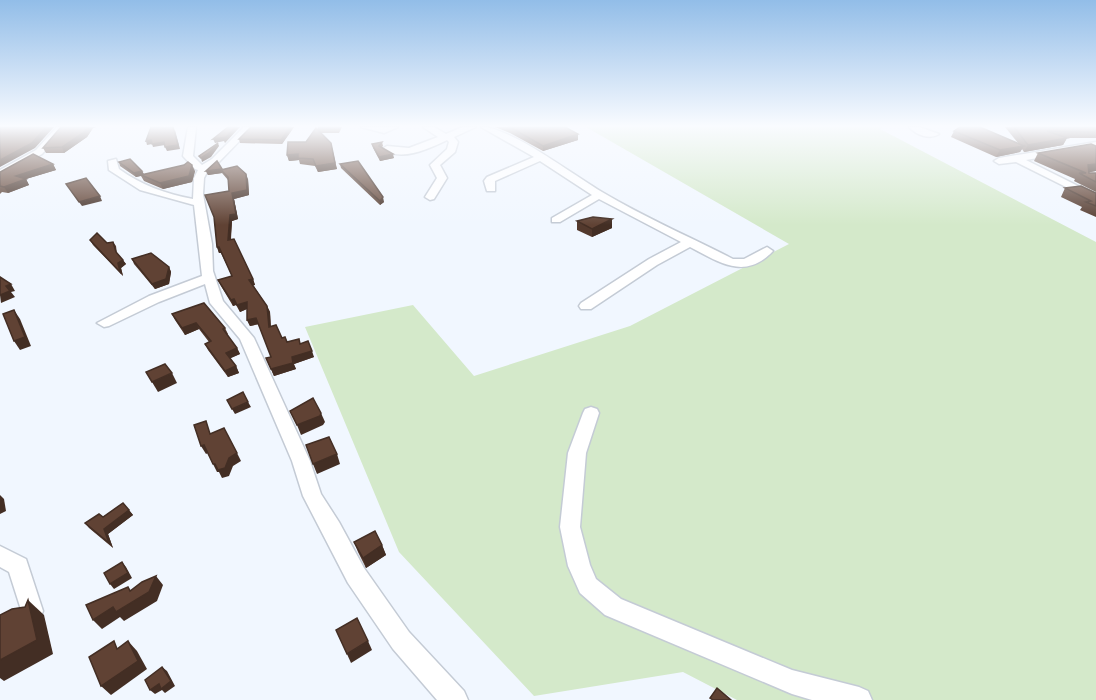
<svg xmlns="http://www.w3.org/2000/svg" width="1096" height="700" font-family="Montserrat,sans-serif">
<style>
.green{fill:#d4e9ca}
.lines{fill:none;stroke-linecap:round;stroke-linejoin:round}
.minor-casing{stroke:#c4cbd5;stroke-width:3}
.minor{fill:#fff;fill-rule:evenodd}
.wall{fill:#53392d}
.shaded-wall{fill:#432e24}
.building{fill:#604234;stroke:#432e24;stroke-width:1.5}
</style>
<rect width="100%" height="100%" fill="#f1f7ff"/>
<!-- green -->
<path class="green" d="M586 127H883L880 129 1096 242V700H737L683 672 534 696 399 552 305 327 413 305 474 376 630 326 789 244Z"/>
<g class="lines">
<defs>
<g id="minor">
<path d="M57 127H66L42 154 0 177V170L36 150Z"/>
<path d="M188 127H196L193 156 202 165 212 159 244 127H253L218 163 208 170 204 178 203 194 212 244 213 271 223 301 254 338 310 461 321 494 339 522 364 568 409 632 464 691 468 700H437L393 649 348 583 303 496 292 461 240 339 210 303 205 284 159 302 109 326 104 327 97 323 149 296 202 276 194 205 140 190 109 170 108 161 116 159 119 169C141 185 166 194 193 199L194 178 198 170 195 169 183 156Z"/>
<path d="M361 127H398L384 133Z"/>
<path d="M423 127H434L446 134 463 127H476L454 137 458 142 455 152 440 165 447 178 434 199 430 200 425 197 437 178 430 165 447 149 449 142 447 140C428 149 402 162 382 149L387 146 409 148 438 137Z"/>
<path d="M481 127C511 127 574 176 602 192 644 217 690 237 733 259H744L767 247 773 251C745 281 719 262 690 247L657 265 591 309H581L579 306 581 303 649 259 681 242 599 199 560 222H552V218L592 195 540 161 495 181V191H487L484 181 487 177 534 157Z"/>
<path d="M909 127H919L939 134C930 140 916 135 909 127Z"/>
<path d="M1096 142V148L1026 160 1096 195V202L1016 162 999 164 994 161 999 158Z"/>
<path d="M591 407 597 409 599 413 586 453 580 527 590 565 596 579 621 599 669 619 792 670 859 687 868 691 872 700H812L792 694 605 615 580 593 568 566 560 527 568 453 583 413 585 409Z"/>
<path d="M0 546 26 559 43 611 40 619 32 622 24 619 9 572 0 567Z"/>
</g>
</defs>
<!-- minor casing -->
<use href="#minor" class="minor-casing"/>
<!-- minor -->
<use href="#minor" class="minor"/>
</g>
<!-- wall -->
<g class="wall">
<path d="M294 127 282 144 240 143 239 139Z"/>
<path d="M342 127 339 133H321L331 143 337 169 318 172 315 166 300 164 299 160 289 161 287 155 306 142 318 129Z"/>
<path d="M495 127H565L578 134V140L543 151 510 133Z"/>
<path d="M1005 127H1096V138H1066H1067L1063 145 1024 152 1022 149 1020 152 996 157 951 137 954 131 1018 143Z"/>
<path d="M93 128 87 137 64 153H46L43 148Z"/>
<path d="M382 142 383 146 382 147 394 158 380 161 373 148 372 144Z"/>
<path d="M1096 146V171L1089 172V173H1096V192L1074 181 1075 179 1034 161 1038 153Z"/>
<path d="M119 162 142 171 144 174 195 171 192 182 163 189 144 181 141 176 136 177 120 166Z"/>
<path d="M53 164 56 170 26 179 29 185 8 193 2 192 0 194V172Z"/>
<path d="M340 164 384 202 380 205 341 168Z"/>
<path d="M222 170 248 179 249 195 234 199 238 219 232 221 231 239 253 279 255 285H253L267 306 270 312 271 327 282 338 287 342 301 343 314 357 294 364 296 369 274 376 266 358 271 357 259 324 250 326 247 320V309L240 312 236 305 233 306 221 286 218 280 232 276 221 253H219L217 247 229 191 228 180 222 173 208 175 206 171Z"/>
<path d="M1065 188 1096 193V217L1080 210 1082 207 1061 197Z"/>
<path d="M612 219V228L592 237 577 230V221Z"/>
<path d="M90 240 107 243 113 242 116 246 117 254 126 264 121 268 123 276 93 245Z"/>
<path d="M132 259 169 267 171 272 169 284 155 289 134 264Z"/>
<path d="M172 314 225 328 228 334 227 335 237 348 240 354 230 358 236 366 239 373 228 377 208 350 205 344 209 342 199 329 185 335 175 320Z"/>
<path d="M123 503 133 515 108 534 113 548 89 528 85 523 103 517Z"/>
<path d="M354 542 382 545 386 555 366 568 358 552Z"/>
</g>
<!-- shaded-wall -->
<g class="shaded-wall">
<path d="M46 127H54L35 148 0 167V160Z"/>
<path d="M88 127H97L93 128 87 137 64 153 62 147Z"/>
<path d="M236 127H240L225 143 224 141 215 143 213 139Z"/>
<path d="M290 127H294L282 144 281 140Z"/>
<path d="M175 130 180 149 167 151 165 147Z"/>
<path d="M578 134V140L543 151V146Z"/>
<path d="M1067 138 1063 145 1024 152 1028 145Z"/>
<path d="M151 140 164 142 165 145 153 147 152 144 147 145 146 141Z"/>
<path d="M218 143 219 146 211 157 202 162 201 158Z"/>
<path d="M1024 146 1020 152 996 157 1000 150Z"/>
<path d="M298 154 299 160 289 161 287 155Z"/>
<path d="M393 154 394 158 380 161 379 157Z"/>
<path d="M335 163 337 169 318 172 316 166Z"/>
<path d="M53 164 56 170 26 179 29 185 8 193 4 187 16 176Z"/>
<path d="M1096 164V171L1086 173 1088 165Z"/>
<path d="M192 165 195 171 192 182 163 189 160 183Z"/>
<path d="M222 169 221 170 222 173 208 175 206 171Z"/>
<path d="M142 171 144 175 136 177 134 173Z"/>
<path d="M246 174 248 179 249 195 234 199 238 219 232 221 230 246 228 240 232 193Z"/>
<path d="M100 196 102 201 82 206 79 202Z"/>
<path d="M383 197 384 202 380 205V201Z"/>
<path d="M612 219V228L592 237V229Z"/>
<path d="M217 247H219L221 253H219Z"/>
<path d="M123 260 126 264 121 268 123 276 120 272 118 263Z"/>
<path d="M169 267 171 272 169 284 155 289 152 284Z"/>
<path d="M253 279 255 285 251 286 249 280Z"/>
<path d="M11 284 15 291 11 292 15 297 1 303 0 295 6 286Z"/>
<path d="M234 299 236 305 233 306 231 300Z"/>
<path d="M247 302 249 308 240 312 237 305Z"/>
<path d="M267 306 270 312 271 334 269 327Z"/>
<path d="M14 310 20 319 31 346 20 350 14 341Z"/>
<path d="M256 318 259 324 250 326 247 320Z"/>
<path d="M196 323 199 329 185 335 182 328Z"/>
<path d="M237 348 240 354 229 359 226 353Z"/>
<path d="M312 351 314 357 294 364 292 357Z"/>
<path d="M293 363 296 369 274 376 271 369Z"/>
<path d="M236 366 239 373 228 377 225 371Z"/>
<path d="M172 373 177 383 158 392 152 382Z"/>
<path d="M248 402 251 407 235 414 232 409Z"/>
<path d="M321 413 325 422 323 425 301 435 297 425Z"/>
<path d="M204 445 208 453 206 454 201 446Z"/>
<path d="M237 453 241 461 233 466 229 476 222 478 219 472H217L213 464 229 458Z"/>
<path d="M337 454 340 464 317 474 313 464Z"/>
<path d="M0 495 4 499 6 511 0 514Z"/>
<path d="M129 510 133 515 108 534 113 548 109 543 104 529Z"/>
<path d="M382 545 386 555 366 568 363 558Z"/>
<path d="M122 562 126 567 132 578 114 589 110 584Z"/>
<path d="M156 576 163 585 157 601 124 621 120 617 102 629 93 620 130 591 128 587 136 597Z"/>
<path d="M28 600 44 615 53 654 4 681 0 678V660Z"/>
<path d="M128 641 137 651 147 669 111 695 101 686Z"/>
<path d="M368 641 372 650 351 663 347 654Z"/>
<path d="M162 667 167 671 175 686 165 693 162 690 155 694 150 690Z"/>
</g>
<!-- building -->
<g class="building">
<path d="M0 127H46L32 143 0 160Z"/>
<path d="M61 127H88L84 132 62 147 43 148Z"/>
<path d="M151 127H163V128L173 127 178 145 165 147 164 142 152 144 151 140 146 141Z"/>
<path d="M228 127H236L223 140 226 137 213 139Z"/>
<path d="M251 127H290L281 140 239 139Z"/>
<path d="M319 127H339L338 129H318Z"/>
<path d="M510 127H565L578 134 543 146Z"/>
<path d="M960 127H980L1024 146 1000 150 954 131Z"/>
<path d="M1014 127H1096V132L1047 131 1067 138 1028 145Z"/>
<path d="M316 128 331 143 335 163 316 166 313 159 298 158V154L287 155 288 142H306Z"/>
<path d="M382 142 379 146 393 154 379 157 372 144Z"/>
<path d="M218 143 209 153 201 158 199 156Z"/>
<path d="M1091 144 1096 146V164L1088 165 1089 173H1096V182L1079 173H1086L1038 153Z"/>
<path d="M33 154 53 164 16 176 26 179 4 187 0 186V172Z"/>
<path d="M130 159 142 171 134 173 119 162Z"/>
<path d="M217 161 222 169 206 171Z"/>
<path d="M358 161 383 197 380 201 340 164Z"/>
<path d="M188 162 192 165 189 176 160 183 141 175 184 165Z"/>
<path d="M237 166 246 174 247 190 232 193 236 214 230 215 228 240 234 239 253 279 249 280 267 306 269 327 276 325 282 338 285 337 287 342 299 339 300 344 308 341 312 351 292 357 293 363 271 369 266 358 271 357 256 318 247 320V302L237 305 234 299 231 300 218 280 232 276 219 247H217L214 217 205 195 229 191 228 177 221 170Z"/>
<path d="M86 178 100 196 79 202 66 184Z"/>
<path d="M1081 186 1096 193V206L1086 202 1091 201 1065 188Z"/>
<path d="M593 217 612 219 592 229 577 221Z"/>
<path d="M97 233 107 243 113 242 116 252 123 260 118 263 120 272 90 240Z"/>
<path d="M151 253 169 267 166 279 152 284 132 259Z"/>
<path d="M0 277 11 284 6 286 10 291 0 295Z"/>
<path d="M204 303 225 328 223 329 237 348 226 353 236 366 225 371 205 344 211 341 196 323 182 328 172 314Z"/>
<path d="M14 310 25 337 14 341 3 314Z"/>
<path d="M165 364 172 373 152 382 146 372Z"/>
<path d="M243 392 248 402 232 409 227 400Z"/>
<path d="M313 398 321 413 320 416 297 425 290 411Z"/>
<path d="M206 421 210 434 224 428 237 453 229 458 225 468 218 470 215 464H213L204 445 201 446 194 425Z"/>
<path d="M329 437 337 454 313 464 306 445Z"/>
<path d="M123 503 129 510 104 529 109 543 85 523 99 514 103 517Z"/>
<path d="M375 531 382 545 363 558 354 542Z"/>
<path d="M122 562 128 573 110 584 104 573Z"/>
<path d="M156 576 149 592 116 612 113 607 93 620 86 605 128 587 130 591 142 582Z"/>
<path d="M28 600 37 640 0 660V615L12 609 25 607Z"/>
<path d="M357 618 368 641 347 654 336 630Z"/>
<path d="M114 641 117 649 128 641 138 661 101 686 89 657Z"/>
<path d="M162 667 171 681 161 689 159 684 150 690 145 680Z"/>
<path d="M717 688 731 700H713L710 698Z"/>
</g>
<!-- sky -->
<linearGradient id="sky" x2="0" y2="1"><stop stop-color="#92bde8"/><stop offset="0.56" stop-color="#f9fbff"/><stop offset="1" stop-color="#f9fbff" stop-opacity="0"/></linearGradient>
<rect width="1096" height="225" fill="url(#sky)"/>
</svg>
